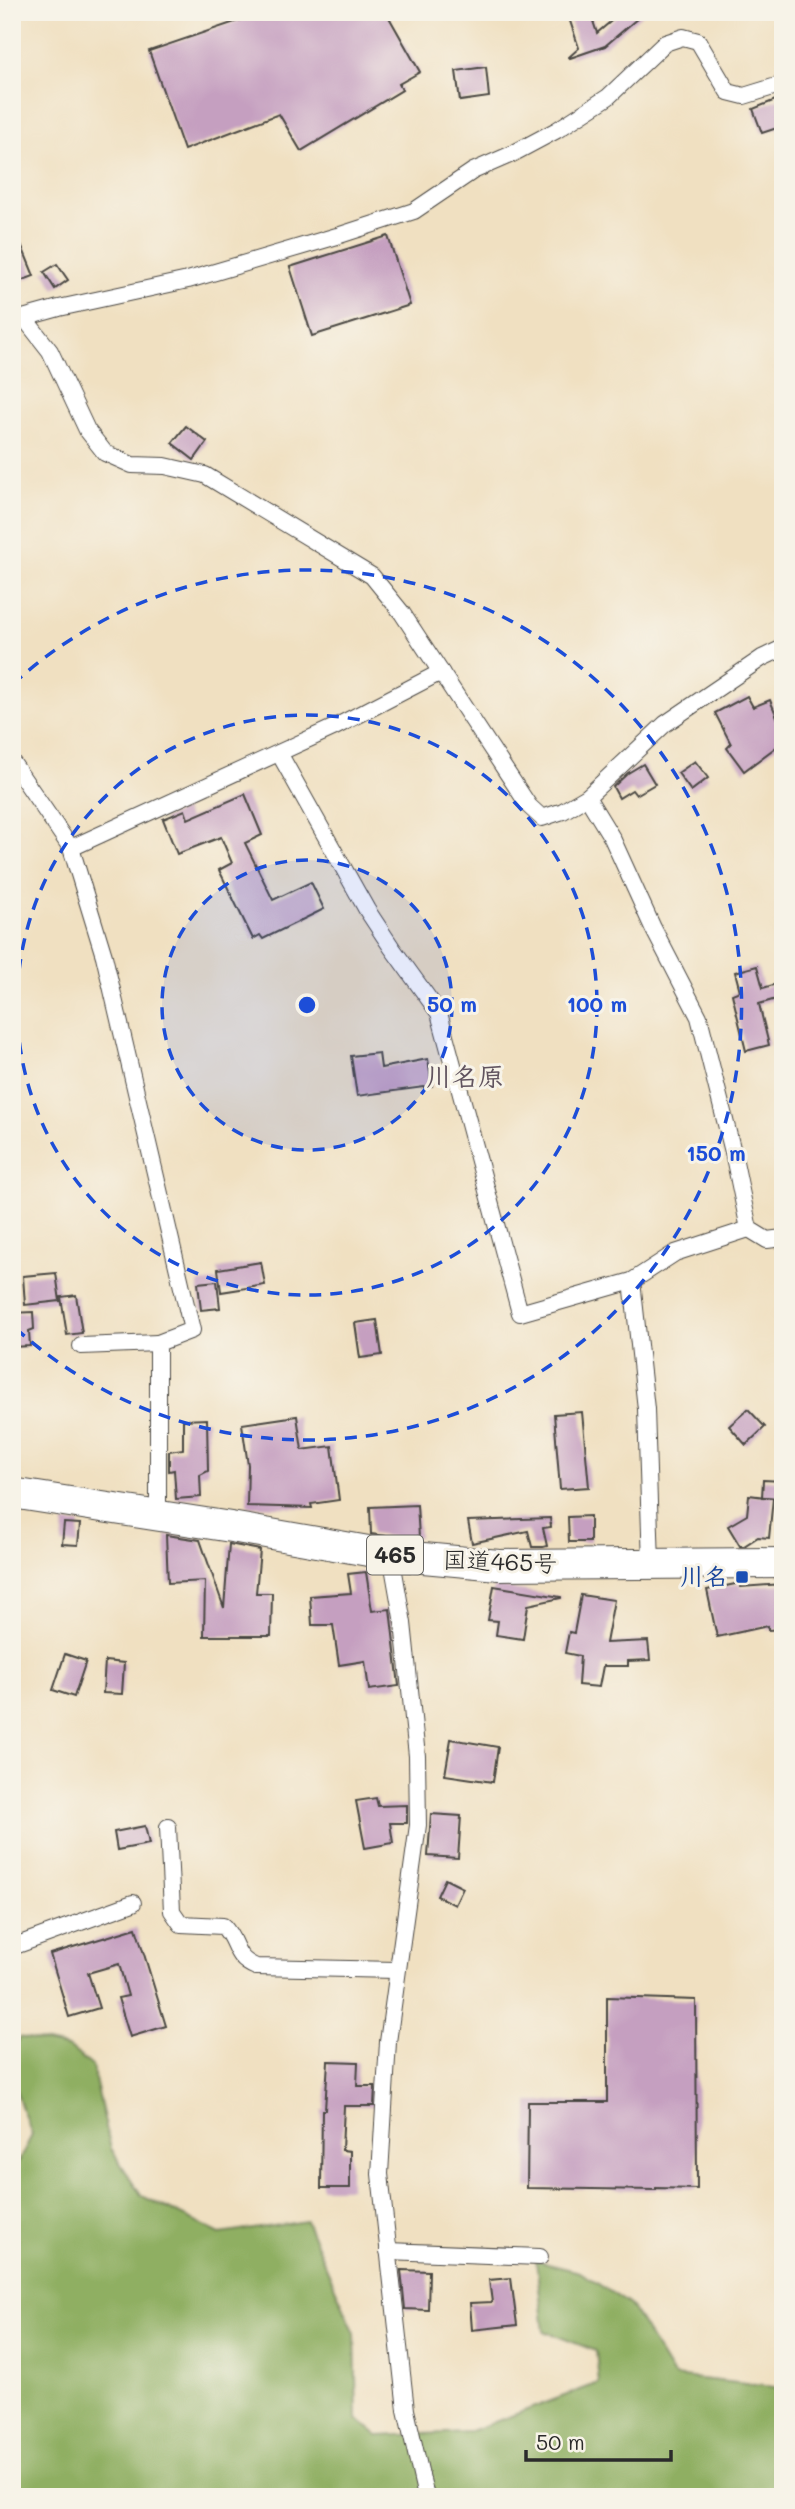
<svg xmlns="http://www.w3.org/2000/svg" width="795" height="2509" font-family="Mali,'Klee One',sans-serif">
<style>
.forest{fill:#8faf62;stroke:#5d6d46;stroke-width:2}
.building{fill:#c59fc0}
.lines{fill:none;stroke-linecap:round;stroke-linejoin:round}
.street-casing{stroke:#494642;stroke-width:18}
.highway-casing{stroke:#494642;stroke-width:32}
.street{stroke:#fff;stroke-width:16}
.highway{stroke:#fff;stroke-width:30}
.ring{fill:none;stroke:#1d4ed8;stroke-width:3.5;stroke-dasharray:12 9}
.transit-dot{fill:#1a4fb4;stroke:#f7f3e8;stroke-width:2.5}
.labels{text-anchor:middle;stroke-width:6;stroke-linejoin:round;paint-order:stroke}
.shield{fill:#f7f3e8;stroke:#686764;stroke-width:2}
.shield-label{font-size:23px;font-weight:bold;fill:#2b2b2b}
.street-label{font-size:24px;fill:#2b2b2b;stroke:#f7f3e8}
.transit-label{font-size:24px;font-weight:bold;fill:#164399;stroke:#f7f3e8;text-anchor:end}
.neighbourhood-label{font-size:26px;font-weight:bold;fill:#61545f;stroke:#f7f3e8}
.centre{fill:#1d4ed8;stroke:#f7f3e8;stroke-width:3.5}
.ring-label{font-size:21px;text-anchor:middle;font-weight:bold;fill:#1d4ed8;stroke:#f7f3e8;stroke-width:6;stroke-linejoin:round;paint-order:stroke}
</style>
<rect width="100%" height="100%" fill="#f7f3e8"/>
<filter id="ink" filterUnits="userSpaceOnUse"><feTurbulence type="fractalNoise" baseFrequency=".0143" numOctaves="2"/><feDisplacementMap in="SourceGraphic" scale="14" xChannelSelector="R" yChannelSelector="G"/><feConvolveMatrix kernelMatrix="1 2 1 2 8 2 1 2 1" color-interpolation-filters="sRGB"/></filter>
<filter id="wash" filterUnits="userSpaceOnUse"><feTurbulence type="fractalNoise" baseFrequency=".00686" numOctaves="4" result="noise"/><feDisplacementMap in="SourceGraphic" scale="28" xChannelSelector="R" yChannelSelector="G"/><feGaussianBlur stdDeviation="1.57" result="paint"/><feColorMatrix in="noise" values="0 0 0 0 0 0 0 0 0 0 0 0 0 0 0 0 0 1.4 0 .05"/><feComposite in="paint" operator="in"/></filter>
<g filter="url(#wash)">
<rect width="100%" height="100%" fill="#f0e0c1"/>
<!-- forest -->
<path class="forest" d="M19 2037 70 2048 92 2066 111 2149 142 2196 220 2234 306 2221 355 2333 357 2419 378 2436 468 2432 599 2383 596 2351 544 2331 536 2261 580 2272 630 2305 673 2376 783 2388V2497H12V2163L19 2161 32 2135C20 2102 3 2071 19 2037Z"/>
<g id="blocks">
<!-- building -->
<g class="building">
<path d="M236 12H386L420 72 399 84 402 90 301 151 279 114 184 150 149 51 241 20Z"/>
<path d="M567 12H590L597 33 622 12H645L605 46 570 58 569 57 579 48Z"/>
<path d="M486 67 489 97 460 101 456 71Z"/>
<path d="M783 97V126L762 133 753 109Z"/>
<path d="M12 222 34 276 12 284Z"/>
<path d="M388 236 410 305 312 336 290 267Z"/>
<path d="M57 264 68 280 55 289 44 272Z"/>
<path d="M186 426 207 442 194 460 172 443Z"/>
<path d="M747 696 753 707 770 700 783 731V742L744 771 727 748 731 744 715 713Z"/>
<path d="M695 761 708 778 691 791 678 773Z"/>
<path d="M643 764 655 784 636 795 632 790 619 798 613 787 628 773Z"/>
<path d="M245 794 262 835 245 843 273 900 311 882 324 909 263 939 260 935 253 939 219 870 232 863 221 837 177 854 163 819 185 810 188 819Z"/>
<path d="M757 966 763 988 783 982V997L759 1004 769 1045 746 1051 732 994 740 991 735 972Z"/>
<path d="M379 1053 381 1068 428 1059 432 1086 357 1096 351 1056Z"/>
<path d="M261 1262 265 1285 221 1292 218 1269Z"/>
<path d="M56 1273 60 1301 25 1305 23 1276Z"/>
<path d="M217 1281 220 1308 201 1310 198 1283Z"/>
<path d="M76 1295 82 1333 67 1335 61 1297Z"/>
<path d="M33 1312 34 1329 29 1331 30 1346 12 1347V1313Z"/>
<path d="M377 1320 382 1355 360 1358 355 1323Z"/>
<path d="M748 1409 765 1427 746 1445 729 1426Z"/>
<path d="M582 1412 589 1487 560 1489 554 1414Z"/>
<path d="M297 1416 302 1450 332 1446 339 1500 311 1504 312 1508 247 1506 248 1465 242 1424Z"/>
<path d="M207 1419 208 1471 200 1475 201 1497 176 1499 174 1470 169 1471V1451L183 1449V1420Z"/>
<path d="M763 1480 783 1481V1498L762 1497Z"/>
<path d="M749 1495 773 1498 769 1538 758 1537 744 1546H740L728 1526 747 1515Z"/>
<path d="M417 1505 419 1537 400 1538 371 1534 370 1507Z"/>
<path d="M590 1516V1542H569L568 1517Z"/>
<path d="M550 1518 551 1527 543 1528 547 1546 543 1547H532L528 1531 472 1543 468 1521Z"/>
<path d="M64 1523 80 1524 78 1545 62 1544Z"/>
<path d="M166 1535 200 1540 224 1608 229 1544 260 1550 256 1593H272L271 1636H204L205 1581 168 1583Z"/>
<path d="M366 1572 372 1611 390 1609 399 1686 369 1690 365 1661 339 1665 333 1625H312L310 1596 351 1593 348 1574Z"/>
<path d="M740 1583 741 1587 783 1584V1629L768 1630V1626L717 1637 707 1590Z"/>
<path d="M494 1586 561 1597V1598L528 1605 523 1639 496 1635 498 1621 488 1620Z"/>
<path d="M581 1595 614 1600 606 1643 648 1641 650 1660 628 1661V1666H603L599 1687 578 1685 580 1656 565 1653 569 1632 574 1633Z"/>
<path d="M65 1654 86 1661 74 1697 53 1690Z"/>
<path d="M105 1661 124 1663 122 1694 103 1693Z"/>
<path d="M451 1739 498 1747 493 1782 445 1775Z"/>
<path d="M376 1798 378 1806 407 1805V1823H390L393 1843 365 1848 356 1801Z"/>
<path d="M431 1814 461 1816 458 1858 428 1856Z"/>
<path d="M145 1826 149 1844 117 1850 114 1832Z"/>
<path d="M445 1879 463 1888 455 1905 437 1896Z"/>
<path d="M136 1928 166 2026 130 2037 118 1998 128 1996 119 1964 88 1973 99 2008 69 2017 50 1954Z"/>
<path d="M607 1997 696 2000 697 2189 656 2188V2190L527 2188 528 2102H607Z"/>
<path d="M328 2061 358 2062 357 2086H375L374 2106H344L342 2150 350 2151V2188H321L322 2110H325Z"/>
<path d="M401 2270 429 2271 428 2310 405 2309Z"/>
<path d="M511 2278 517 2325 472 2330 470 2303 492 2302 489 2280Z"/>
</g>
</g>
</g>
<g filter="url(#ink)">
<use href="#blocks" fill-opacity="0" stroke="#494642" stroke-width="2"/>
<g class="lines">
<defs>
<g id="street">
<path d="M25 319 50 351 87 430 105 453 132 465 165 466 205 475 372 576 402 613 529 806 542 818 563 811 587 797 665 724 762 658 783 648"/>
<path d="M12 321 59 308 188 280 337 236 414 211 473 171 512 154 557 130 608 97 665 43 683 37 698 41 728 92 744 96 783 84"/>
<path d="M279 753 367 910 392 948 439 1013 520 1313 632 1281 675 1253 749 1229"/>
<path d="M12 762 71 848 104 956 192 1330 158 1343V1516"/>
<path d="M587 797 612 838 653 928 699 1017 733 1152 749 1229 767 1240 783 1238"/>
<path d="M71 848 335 727 441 672"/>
<path d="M632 1281 646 1409 651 1564"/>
<path d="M81 1346 158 1343"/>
<path d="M391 1555 403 1623 417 1756 418 1825 388 2042 380 2174 406 2410 426 2497"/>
<path d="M168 1827 172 1911 181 1924 223 1926C239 1943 232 1957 256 1967L396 1970"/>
<path d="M12 1947 133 1903"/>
<path d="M388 2251 540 2257"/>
</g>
<path id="highway" d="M12 1493 231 1527 391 1555 499 1565 783 1563"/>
</defs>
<!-- street casing -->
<use href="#street" class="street-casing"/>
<!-- highway casing -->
<use href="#highway" class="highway-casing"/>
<!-- street -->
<use href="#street" class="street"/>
<!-- highway -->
<use href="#highway" class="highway"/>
</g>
</g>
<!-- distance rings -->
<circle cx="307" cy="1005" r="145" fill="#1d4ed8" fill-opacity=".12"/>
<g class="ring">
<circle cx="307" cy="1005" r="145"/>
<circle cx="307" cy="1005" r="290"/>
<path d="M13 684A435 435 0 1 1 13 1326"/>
</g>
<!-- markers -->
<rect class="transit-dot" x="735" y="1570" width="14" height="14" rx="3.5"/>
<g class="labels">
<!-- shield labels -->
<rect class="shield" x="367" y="1535.5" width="56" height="39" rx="5"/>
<g class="shield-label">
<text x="395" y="1563">465</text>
</g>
<!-- street labels -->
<g class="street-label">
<text transform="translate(500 1562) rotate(2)" y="8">国道465号</text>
</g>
<!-- transit labels -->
<g class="transit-label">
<text x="728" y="1585">川名</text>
</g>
<!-- neighbourhood labels -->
<g class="neighbourhood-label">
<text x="465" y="1086">川名原</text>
</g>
</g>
<circle cx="307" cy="1005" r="10" class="centre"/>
<g class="ring-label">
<text x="452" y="1012">50 m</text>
<text x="597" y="1012">100 m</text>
<text x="716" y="1161">150 m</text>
</g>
<!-- margin -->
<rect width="795" height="2509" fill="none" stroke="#f7f3e8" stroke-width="42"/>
<!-- scale -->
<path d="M526 2450v10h145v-10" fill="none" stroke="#2b2b2b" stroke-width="3.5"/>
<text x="536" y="2450" font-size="21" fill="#2b2b2b" stroke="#f7f3e8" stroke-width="5" paint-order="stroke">50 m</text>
</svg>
